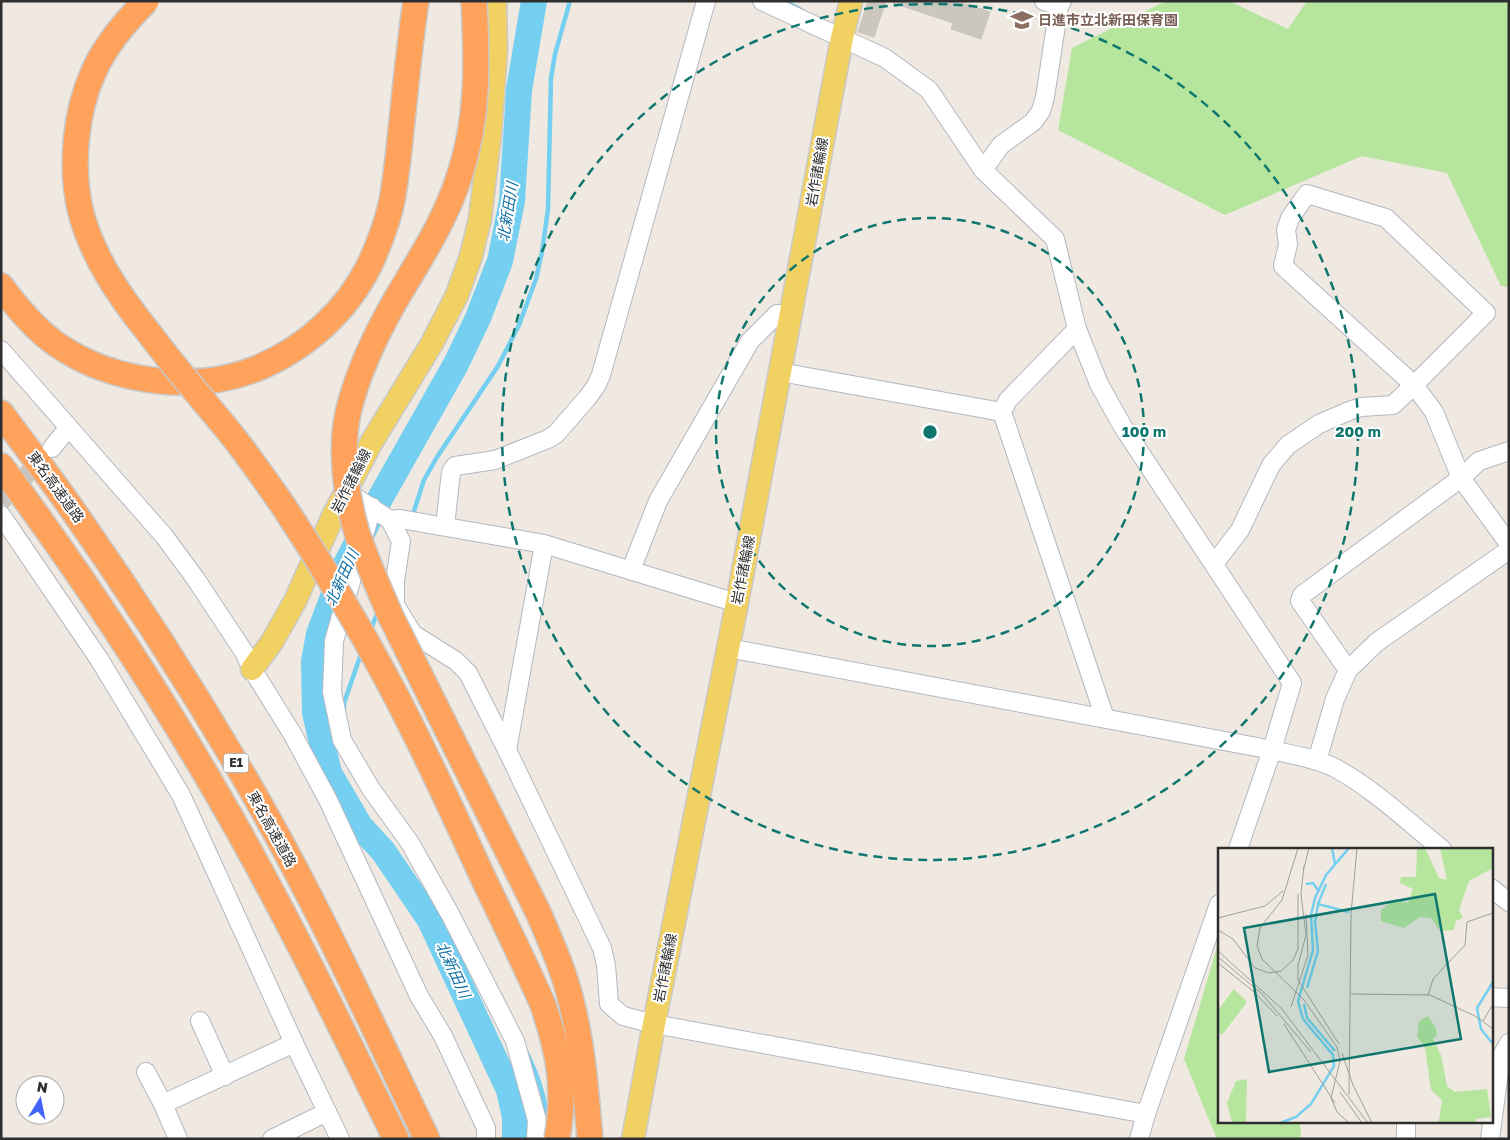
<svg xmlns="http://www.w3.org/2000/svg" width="1510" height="1140" font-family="'Golos Text','Noto Sans JP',sans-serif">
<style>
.green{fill:#b6e59e}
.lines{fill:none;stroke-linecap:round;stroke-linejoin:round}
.stream{stroke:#75cff0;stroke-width:4.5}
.river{stroke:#75cff0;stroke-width:26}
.building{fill:#cbc7bf;stroke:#cbc5ba}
.minor-tunnel{stroke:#c8c4bd;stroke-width:18;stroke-dasharray:18 9;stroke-linecap:butt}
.minor-casing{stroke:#b4b7c1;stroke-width:20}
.major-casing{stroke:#c9c9c9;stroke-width:25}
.highway-casing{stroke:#c9c9c9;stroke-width:28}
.minor{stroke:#fff;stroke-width:18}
.major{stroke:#f2d163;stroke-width:22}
.highway{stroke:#ffa35c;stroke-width:25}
.highway-bridge-casing{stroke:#c9c9c9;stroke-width:28;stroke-linecap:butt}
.highway-bridge{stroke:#ffa35c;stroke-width:25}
.ring{fill:none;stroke:#0f766e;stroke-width:2.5;stroke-dasharray:9 6}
.labels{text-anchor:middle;stroke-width:4;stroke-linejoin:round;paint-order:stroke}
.shield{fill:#fff;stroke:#6d6d6d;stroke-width:1}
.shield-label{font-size:12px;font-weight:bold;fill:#2e2e2e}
.education-label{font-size:14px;font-weight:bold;fill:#785e54;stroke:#fff;text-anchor:start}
.street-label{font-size:14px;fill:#2e2e2e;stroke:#fff}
.water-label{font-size:15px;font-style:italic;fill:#0d6fa3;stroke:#fff}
.inset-river{fill:none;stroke:#75cff0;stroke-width:2.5}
.inset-road{fill:none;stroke:#a29e99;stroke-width:1}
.view{fill:#0f766e;fill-opacity:0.15;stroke:#0f766e;stroke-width:2.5}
.inset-edge{fill:none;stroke:#2e2e2e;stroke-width:2.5}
.centre{fill:#0f766e;stroke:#fff;stroke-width:2.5}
.ring-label{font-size:15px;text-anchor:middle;font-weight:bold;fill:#0f766e;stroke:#fff;stroke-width:4;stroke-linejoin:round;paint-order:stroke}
</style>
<rect width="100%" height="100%" fill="#efe9e1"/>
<!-- green -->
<g class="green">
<path d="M1166 1H1229L1288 29 1307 1H1509V287L1501 286 1447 173 1362 156 1225 215 1058 130 1072 48Z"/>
<path d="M1219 949V1121H1300L1301 1139H1217L1184 1059 1216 950Z"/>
</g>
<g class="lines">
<!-- stream -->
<g class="stream">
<path d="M784 1 801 10"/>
<path d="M412 517 424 480 437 457 498 366 519 325 536 279 542 252 548 209 551 78 555 54 570 1"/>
<path d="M370 632 378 611"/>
<path d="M344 712V703L362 651"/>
<path d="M525 1049C537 1074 547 1099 547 1127"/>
</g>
<!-- river -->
<path class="river" d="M515 1139V1117L509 1090 430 920 383 851 360 826 329 773 315 713 314 661 319 634 343 570 378 502 456 364 478 318 500 261 512 201 519 90 534 1"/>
</g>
<!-- building -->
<g class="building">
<path d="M868 1H886L874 37 858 32Z"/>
<path d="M893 1H957L990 12 981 39 951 29 953 23 893 3Z"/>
</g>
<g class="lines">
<!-- minor-tunnel -->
<path class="minor-tunnel" d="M1 502 45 455"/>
<defs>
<g id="minor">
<path d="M762 1 885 58 929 90 983 170 1055 239 1077 329 1099 384 1123 427 1292 683 1272 750 1238 849"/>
<path d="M1044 1 1059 6"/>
<path d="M983 170 1001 145 1033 122 1041 111 1045 97 1059 6 1062 1"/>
<path d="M1307 194 1386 218 1486 313 1414 385 1283 266 1288 244 1286 230 1290 218Z"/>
<path d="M1077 329 1008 400 1002 412 1105 718"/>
<path d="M1 350 164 536 195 578 244 652 252 669 293 735 328 800 419 996 443 1036 486 1128V1139"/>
<path d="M780 372 1002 412"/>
<path d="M52 448 68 428"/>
<path d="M346 491 390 520 401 541 395 581V605L413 634 456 661 468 673 507 750 602 948 606 965 609 1004 623 1016 654 1024 1146 1114"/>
<path d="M372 507 334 641 332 692 342 740 371 789 410 843 450 914 515 1041 537 1120 536 1139"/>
<path d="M1 515 99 659 181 795 294 1043 340 1139"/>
<path d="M390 520 400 519 544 544 737 603"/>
<path d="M445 526 451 472 455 466 495 460 548 439 556 434 588 397 596 386 601 375 706 1"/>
<path d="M1214 564 1240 530 1271 465 1288 445 1319 424 1349 411 1361 407 1393 405 1414 385 1434 412 1461 478 1509 544"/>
<path d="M631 570 658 501 750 341 777 314 791 316"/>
<path d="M728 648 1272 750C1292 755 1316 758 1335 768 1373 788 1408 822 1442 849"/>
<path d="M1348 670 1300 601 1302 595 1461 478 1479 461 1509 451"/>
<path d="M507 750 544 544"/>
<path d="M1317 761 1335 699 1348 670 1377 642 1509 550"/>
<path d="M1491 888 1509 902"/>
<path d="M1491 997 1509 998"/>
<path d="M200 1021 225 1076"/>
<path d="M146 1072 163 1104"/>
<path d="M178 1139 163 1104 294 1043"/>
<path d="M272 1139 327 1112"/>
<path d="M1139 1139 1146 1114 1219 904"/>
<path d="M1406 1139V1121"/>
<path d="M1490 1139 1501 1057 1509 1043"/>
</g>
<g id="major">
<path d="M252 669 272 642 295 601 334 514 371 443 431 345 457 295 471 256 480 219 490 134 496 50 495 1"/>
<path d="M633 1139 654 1024 737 603 842 38 851 1"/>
</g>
<g id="highway">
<path d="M1 286C17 308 34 328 56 344 112 383 195 394 258 368 306 348 347 311 370 264 379 244 388 222 392 200 397 174 399 148 402 121 406 81 410 41 416 1"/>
<path d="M1 413C23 443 46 472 67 502 132 594 193 689 250 787 316 901 370 1020 427 1139"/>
<path d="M1 466C78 570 150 678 215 790 281 903 338 1021 396 1139"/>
</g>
</defs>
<!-- minor casing -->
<use href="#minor" class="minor-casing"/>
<!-- major casing -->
<use href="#major" class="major-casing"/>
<!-- highway casing -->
<use href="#highway" class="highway-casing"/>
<!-- minor -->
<use href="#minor" class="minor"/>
<!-- major -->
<use href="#major" class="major"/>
<!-- highway -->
<use href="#highway" class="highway"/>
<defs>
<g id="highway-bridge">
<path d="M146 1C125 22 106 44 94 71 75 112 70 168 81 213 93 258 120 297 149 333 172 364 197 393 222 423 244 449 264 478 284 507 321 563 356 621 388 681 421 742 450 806 479 869 500 914 523 959 543 1005 559 1052 566 1089 557 1139"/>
<path d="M474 1C477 61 479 116 460 174 446 220 419 260 395 301 375 336 357 374 348 413 340 451 346 496 357 533 367 562 379 589 391 617L538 912C551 942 565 973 572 1005 583 1049 586 1094 590 1139"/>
</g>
</defs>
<!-- highway-bridge casing -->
<use href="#highway-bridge" class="highway-bridge-casing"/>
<!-- highway-bridge -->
<use href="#highway-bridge" class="highway-bridge"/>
</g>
<!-- distance rings -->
<g class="ring">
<circle cx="930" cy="432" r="214"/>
<circle cx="930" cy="432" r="428"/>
</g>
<!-- icons -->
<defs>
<symbol id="school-bare" viewBox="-9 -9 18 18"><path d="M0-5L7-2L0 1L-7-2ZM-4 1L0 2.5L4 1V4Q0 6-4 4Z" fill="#8d6e63" stroke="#fff" stroke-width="2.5" paint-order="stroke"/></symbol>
</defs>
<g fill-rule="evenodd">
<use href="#school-bare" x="1006" y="4" width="32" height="32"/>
</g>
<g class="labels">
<!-- shield labels -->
<rect class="shield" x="223.5" y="753.5" width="25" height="19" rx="4"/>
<g class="shield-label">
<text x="236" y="767">E1</text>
</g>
<!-- education labels -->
<g class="education-label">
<text x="1038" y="25">日進市立北新田保育園</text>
</g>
<!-- street labels -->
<g class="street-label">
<text transform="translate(817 172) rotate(-80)" y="5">岩作諸輪線</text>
<text transform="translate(351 481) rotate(-63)" y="5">岩作諸輪線</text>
<text transform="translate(56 487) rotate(54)" y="5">東名高速道路</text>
<text transform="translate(743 570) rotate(-79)" y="5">岩作諸輪線</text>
<text transform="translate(272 829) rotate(61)" y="5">東名高速道路</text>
<text transform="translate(665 968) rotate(-79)" y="5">岩作諸輪線</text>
</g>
<!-- water labels -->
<g class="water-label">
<text transform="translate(508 212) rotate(-81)" y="5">北新田川</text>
<text transform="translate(342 578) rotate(-66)" y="5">北新田川</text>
<text transform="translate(453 970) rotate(65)" y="5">北新田川</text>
</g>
</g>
<!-- overview -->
<g transform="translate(1218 848)">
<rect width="275" height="275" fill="#efe9e1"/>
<path d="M199 0H207L221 30 229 32 222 0H275V20L251 33 241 62 245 70 238 73 236 82 222 83 213 70 202 69 186 80 163 73V62L177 51 190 55 195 41 182 35 183 29H198ZM16 141 29 154 4 187 0 184V162ZM210 168 218 180 219 187 215 191 223 207 229 238 237 244 269 241 273 269 258 271V275H216L221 273 224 252 213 242 207 200 199 188 201 173ZM29 231 28 275H14L9 255 18 233Z" fill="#b6e59e"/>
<path class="inset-river" d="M114 0 117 16M88 36 95 35 100 42M100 56 108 36M275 134 259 160 263 181 275 196M89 140 100 103 97 74 100 56 131 64M86 156 89 170 117 203M62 275 78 269 93 256 116 218 115 207 85 171 80 153 95 102 93 67 97 50 108 27 131 0"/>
<path class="inset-road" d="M80 0 64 52 42 80 39 98 44 111 86 152 119 199 122 213 113 250 119 264 131 275M86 18 83 46 88 87 80 117V132L121 196M86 20 91 0M0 70 47 58 65 43M0 82 15 91 37 120 51 125 63 123 75 112 80 101V46M0 103 64 161 150 275M0 109 44 146 93 204M0 115 36 144 59 168M133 146 212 147 257 168 275 181M210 147 215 131 247 97 249 74 275 65M73 159 90 107 88 66M265 173 275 156M66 176 117 255M124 205 135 237 154 275M122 244 144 275M131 247 133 66 139 0"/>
<path class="view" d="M217 46 243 191 51 224 26 80Z"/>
<rect width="275" height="275" class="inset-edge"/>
</g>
<circle cx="930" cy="432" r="8" class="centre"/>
<g class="ring-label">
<text x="1144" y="437">100 m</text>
<text x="1358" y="437">200 m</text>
</g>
<!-- border -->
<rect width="1510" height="1140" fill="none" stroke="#2e2e2e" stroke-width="5"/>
<!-- north arrow -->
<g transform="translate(40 1100) rotate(10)"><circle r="24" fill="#ffffff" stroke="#ababab"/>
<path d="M0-4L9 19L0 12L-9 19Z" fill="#4264fb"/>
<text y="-8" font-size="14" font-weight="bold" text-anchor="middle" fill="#2e2e2e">N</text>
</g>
</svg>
